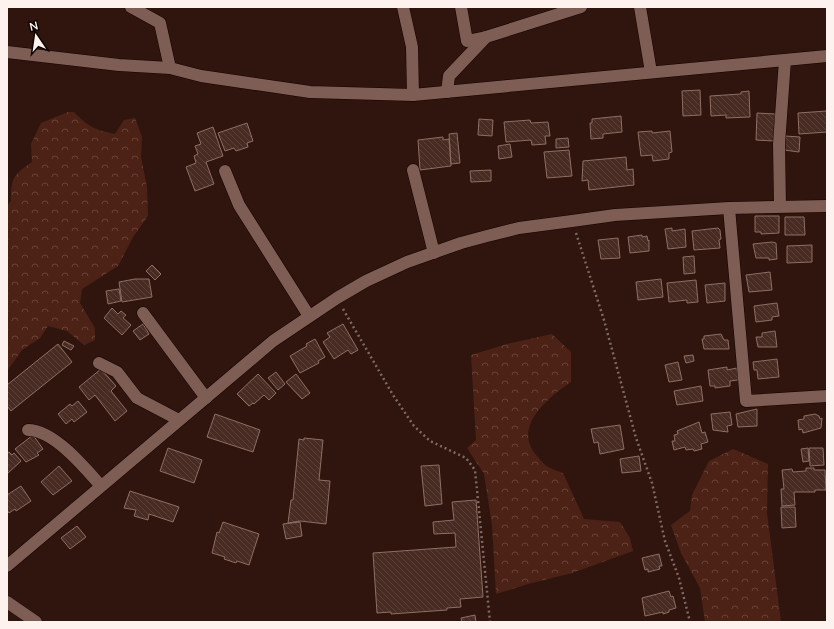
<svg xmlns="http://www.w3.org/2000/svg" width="834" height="629" font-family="Lato,sans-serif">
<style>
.forest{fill:url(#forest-crowns)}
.building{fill:url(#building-back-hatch);stroke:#8f6e64}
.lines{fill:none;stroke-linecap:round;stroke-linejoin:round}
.minor-casing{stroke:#150200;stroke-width:13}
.path{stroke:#7e6a64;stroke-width:2.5;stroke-dasharray:2 3;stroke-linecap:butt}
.minor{stroke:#7e5d54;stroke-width:12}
</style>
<defs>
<pattern id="forest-crowns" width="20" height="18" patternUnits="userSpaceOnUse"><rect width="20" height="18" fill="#4d2216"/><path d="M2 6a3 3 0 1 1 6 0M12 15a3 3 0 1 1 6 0" fill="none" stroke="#684338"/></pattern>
<pattern id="building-back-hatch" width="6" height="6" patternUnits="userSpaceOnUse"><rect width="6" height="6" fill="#482c23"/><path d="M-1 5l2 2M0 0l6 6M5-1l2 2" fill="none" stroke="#5a4138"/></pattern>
</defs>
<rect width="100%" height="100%" fill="#2f150d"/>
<!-- forest -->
<g class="forest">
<path d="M68 112H74C88 127 96 130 115 134L124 120 135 118 142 137 141 157 147 187 148 216 133 237 118 266 82 289 80 303 95 328V340L84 345 67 331 48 326 40 338 22 350 7 371V206L11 201C11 178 13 175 32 162L31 144 41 123Z"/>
<path d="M552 334 571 352V382C549 397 512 426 536 455 546 467 548 468 563 473L584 519 620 522 630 538 633 551 572 573 528 584 496 594 492 525 484 474 467 448 476 440 471 355 507 344Z"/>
<path d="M733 449 768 464 767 513 781 622H705L700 588 681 553 671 525 690 511 692 495 709 461Z"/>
</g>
<!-- building -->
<g class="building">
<path d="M700 90 701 115 683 116 682 91Z"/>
<path d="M749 91 750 117 726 118V115L711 116 710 96 741 94V92Z"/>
<path d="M827 111V132L799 134 798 113Z"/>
<path d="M757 113 775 114 774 141 756 140Z"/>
<path d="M621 116 622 132 603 134V138L591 139 590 123H592V119Z"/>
<path d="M479 119 493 120 492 136 478 135Z"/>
<path d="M530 120 531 123 548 122 550 136H545L546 144 532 145 531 140 506 142 504 122Z"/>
<path d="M247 123 253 141 247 143 248 147 236 151 234 148 225 151 218 133Z"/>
<path d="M213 127 223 156 206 162 214 184 195 191 186 167 196 163 194 156 198 154 195 146 201 144 197 133Z"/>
<path d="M652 131V133L670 131 672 152 669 153V159L653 161 652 155 641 156 638 132Z"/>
<path d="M457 133 460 163 451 164 449 134Z"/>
<path d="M785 136 800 137 799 152 784 150Z"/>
<path d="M443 137V140L449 139 451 166 420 170 418 140Z"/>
<path d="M568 138 569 147 556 148V139Z"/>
<path d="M510 144 512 157 499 159 498 146Z"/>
<path d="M569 150 572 176 547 178 544 152Z"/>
<path d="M626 157 627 170 633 169 634 185 589 190 588 180 582 181 583 161Z"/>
<path d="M491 170V181L471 182 470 171Z"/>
<path d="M755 216H779V233L761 234V232H755Z"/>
<path d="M785 217H804L805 235H785Z"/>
<path d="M672 228V231L685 229 686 247 668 249 665 229Z"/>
<path d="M718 228 720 230 721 239 719 240 720 248 694 250 692 231Z"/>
<path d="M642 235V237L647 236 648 241 649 240V251L630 253 628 237Z"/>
<path d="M618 238 620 258 601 259 598 240Z"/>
<path d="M772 242 776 243 777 259 769 260V258H756L753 244Z"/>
<path d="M812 245V262L787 263V246Z"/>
<path d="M694 256 695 273 684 274 683 257Z"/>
<path d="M152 265 161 274 155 280 146 271Z"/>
<path d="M770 272 772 290 749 292 746 275Z"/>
<path d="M135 279H149L152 297 122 302 119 282Z"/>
<path d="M661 279 663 297 638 300 636 282Z"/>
<path d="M696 280 698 302 687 303V300L669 302 667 283Z"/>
<path d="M725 283V301L707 303 705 285Z"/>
<path d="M119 289 121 301 108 304 106 291Z"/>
<path d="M777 303 779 316 772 317V320L756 322 754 306Z"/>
<path d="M112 308 118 314 121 311 126 315 123 318 131 325 122 335 104 318Z"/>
<path d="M143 324 149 334 140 340 133 331Z"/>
<path d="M343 324 358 350 351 354 348 350 334 359 323 342 330 337 327 333Z"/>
<path d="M775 331 777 347H758L756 337H762V333Z"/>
<path d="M721 334 724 340H728L729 349H704L702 339H704V336Z"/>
<path d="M315 339 325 357 318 361 319 363 300 373 290 356 307 346 306 344Z"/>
<path d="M64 341 74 346 71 350 62 345Z"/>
<path d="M58 344 72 362 11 411 7 406V385Z"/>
<path d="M693 355 694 361 686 363 684 356Z"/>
<path d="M777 359 779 377 758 379 757 370H754L753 362Z"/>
<path d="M678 362 682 380 669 382 665 365Z"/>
<path d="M727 367V370L737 368 738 380 730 381V386L715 388V386H710L708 370Z"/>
<path d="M101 369 116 386 111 391 127 411 115 421 95 395 89 400 79 387Z"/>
<path d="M276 372 285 384 278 390 268 378Z"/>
<path d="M258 374 276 393 269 400 264 395 254 404 253 403 249 406 237 394Z"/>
<path d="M296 374 310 393 302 399 286 382Z"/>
<path d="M701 386 703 401 677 405 674 391Z"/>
<path d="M78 401 87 412 74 422 72 419 66 424 58 414 70 404 72 406Z"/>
<path d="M757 409V426L738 427 736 414Z"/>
<path d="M730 412 732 425 727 426 728 432 713 430 711 414Z"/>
<path d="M215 414 260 430 253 452 207 437Z"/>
<path d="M815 414 819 416 820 419 822 418 821 428 803 433 802 429 799 430 798 420 804 419V416Z"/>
<path d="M699 422 702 433 705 432 708 442 701 444 702 449 694 451 693 449 686 450 685 447 674 450 672 441H675L674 435 678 434 677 431Z"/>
<path d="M620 425 624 449 600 454 598 442 594 443 591 429Z"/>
<path d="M33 435 43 449 37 453 39 455 26 462 15 449Z"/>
<path d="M304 438 323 440 319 480 330 481 326 524 300 521 288 523 291 500H293L299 439 304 440Z"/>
<path d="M168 448 202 460 194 483 160 471Z"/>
<path d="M808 448 809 461 803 462 801 449Z"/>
<path d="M809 448H823L824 465 810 466Z"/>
<path d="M9 452 12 455 14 453 21 461 7 474V453Z"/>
<path d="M639 456 641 471 622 473 620 459Z"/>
<path d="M439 465 442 504 425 506 421 466Z"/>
<path d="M59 466 72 481 53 495 41 482Z"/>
<path d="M806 468H814V470H825L826 490H815V492H794L795 505 782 506 781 489H784L782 470 792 469 793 472 806 471Z"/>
<path d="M21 486 31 501 16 511 15 509 9 513 7 510V495Z"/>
<path d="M130 491 179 507 173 522 149 514 148 520 134 516 136 510 124 508Z"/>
<path d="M476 500 483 597 460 599 461 607 447 608V610L391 614V612L377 613 373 553 456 547 455 533 434 534 433 522 454 520 452 502Z"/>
<path d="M781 507H795L796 527 782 528Z"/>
<path d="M223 522 259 534 249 565 237 561 236 563 224 559 225 557 212 553 217 532 219 533Z"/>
<path d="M300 522 302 536 286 539 283 524Z"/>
<path d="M77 526 86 537 70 549 61 538Z"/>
<path d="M659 554 662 566H659L660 569 648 572V569L645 570 642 558Z"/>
<path d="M669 591 671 597 673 596 676 608 669 610V612L663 614V612L645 616 642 598Z"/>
<path d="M475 615 476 622H462L461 618Z"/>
</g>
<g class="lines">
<defs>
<g id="minor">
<path d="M131 7 160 23 170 68"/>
<path d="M403 7 412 47 413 95"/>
<path d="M461 7 467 41 486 37 581 7"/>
<path d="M640 7 651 72"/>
<path d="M7 52 119 65 170 68 201 76 310 92 413 95 827 56"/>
<path d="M447 92 449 76 486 37"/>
<path d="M413 170 434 253"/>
<path d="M225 171 239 205 309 316"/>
<path d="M780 206 779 144 785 60"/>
<path d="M729 208 746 401 827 396"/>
<path d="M143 313 206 398"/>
<path d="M99 363 117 372 137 398 179 420"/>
<path d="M28 430C54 430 85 468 101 486"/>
<path d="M7 566 273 341 337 298 366 281 407 262 461 243 487 236 519 228 572 221 615 215 729 208 827 206"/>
<path d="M7 602 36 622"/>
</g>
</defs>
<!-- minor casing -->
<use href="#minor" class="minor-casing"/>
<!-- path -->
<g class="path">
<path d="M576 233 604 320 636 438 652 483 665 541 679 578 690 622"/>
<path d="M343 309 393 395 414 426 430 441 466 458 475 470 490 622"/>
</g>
<!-- minor -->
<use href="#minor" class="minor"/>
</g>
<!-- border -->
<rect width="834" height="629" fill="none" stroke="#fef2ef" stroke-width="16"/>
<!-- north arrow -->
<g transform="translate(36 36) rotate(347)" stroke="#0f0503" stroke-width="3" paint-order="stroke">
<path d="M0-3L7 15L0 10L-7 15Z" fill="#fef2ef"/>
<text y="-6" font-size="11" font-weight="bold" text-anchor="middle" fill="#fef2ef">N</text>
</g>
</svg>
